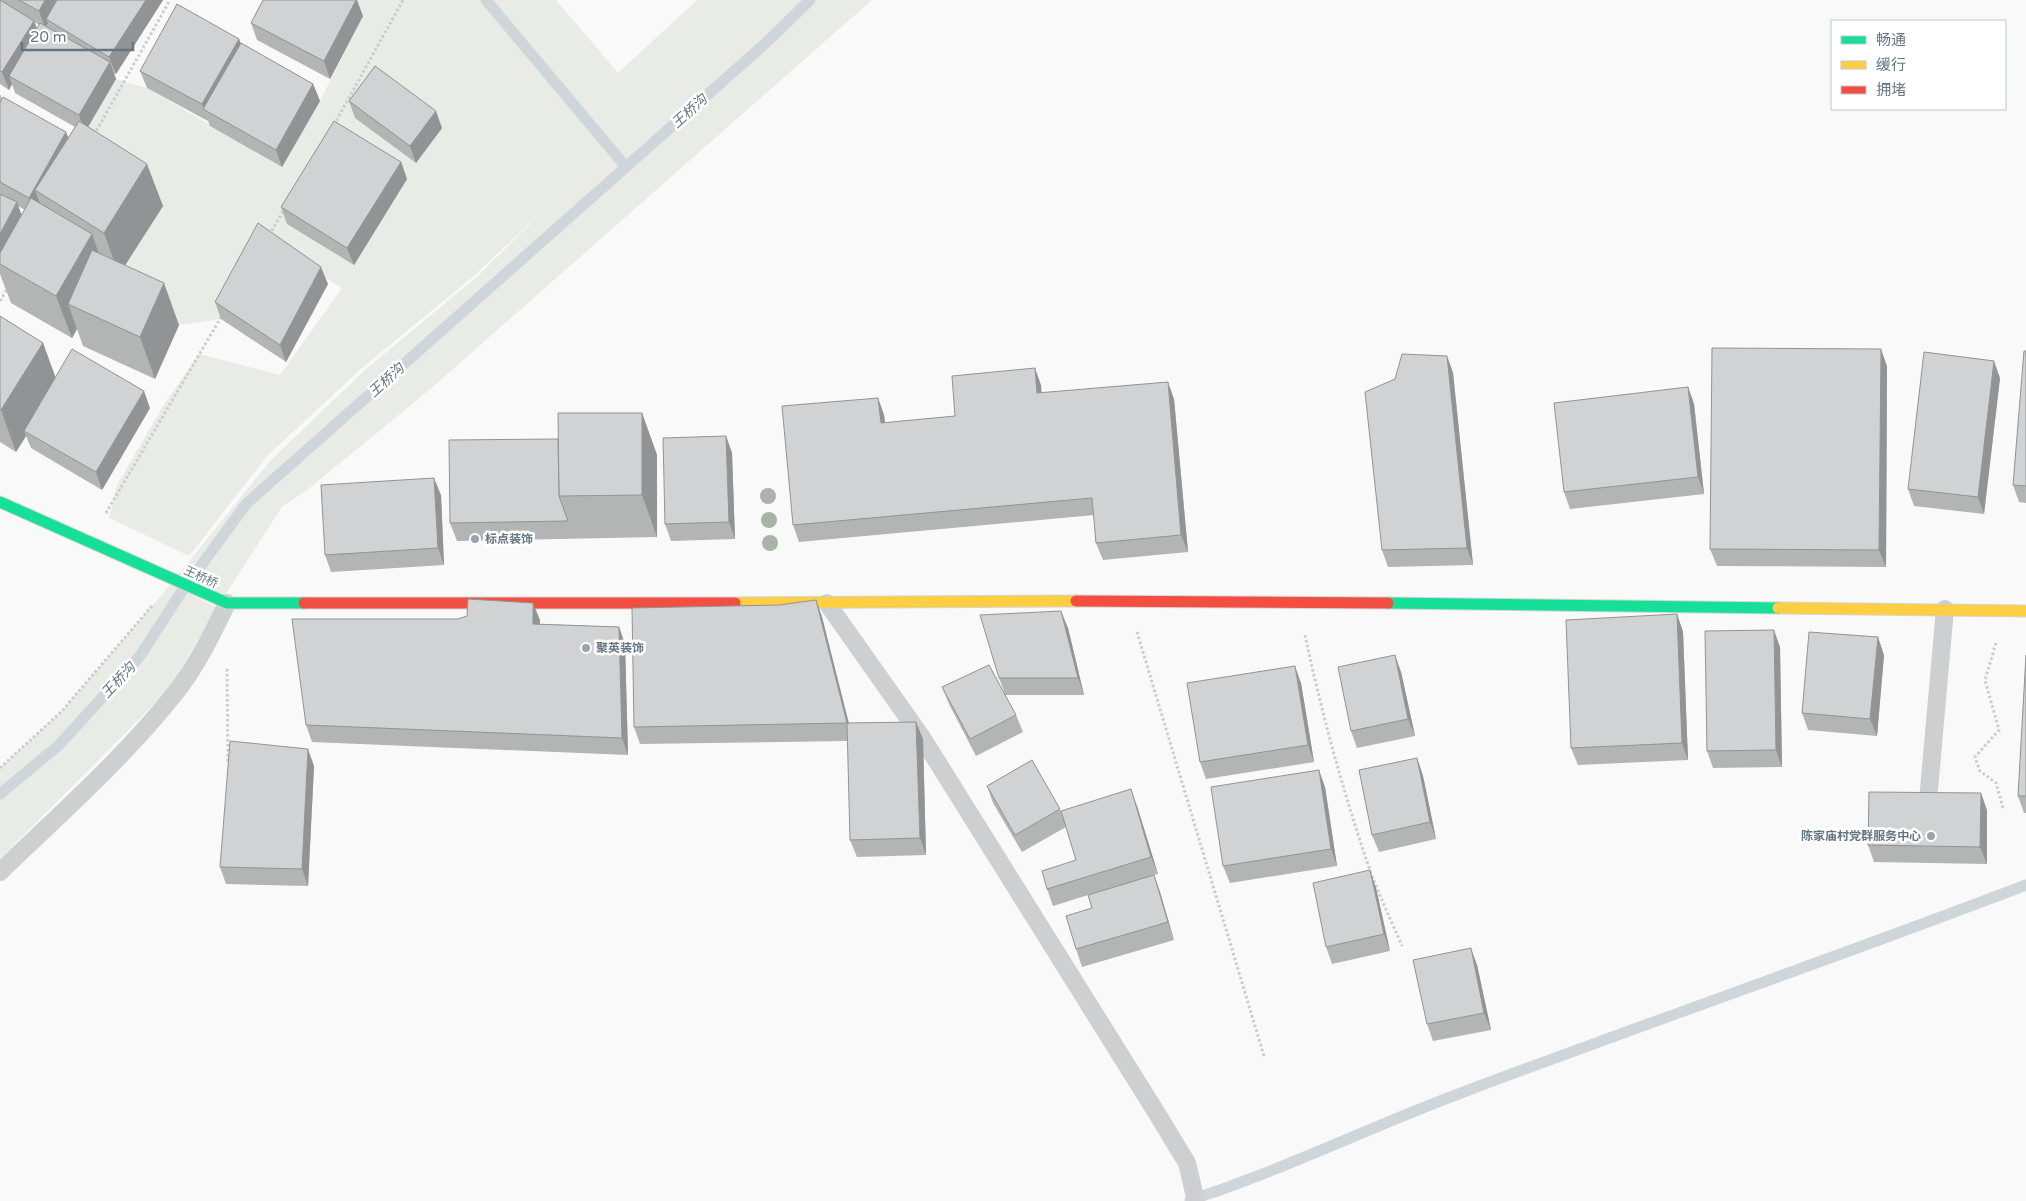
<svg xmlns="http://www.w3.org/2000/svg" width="2026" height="1201" font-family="'Varela Round','Noto Sans SC',sans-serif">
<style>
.green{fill:#e8ebe6}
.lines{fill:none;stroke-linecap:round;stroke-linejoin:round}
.stream{stroke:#ced6d9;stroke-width:11}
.fast-casing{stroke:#d5d6d7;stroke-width:13}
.slow-casing{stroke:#d5d6d7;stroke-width:13}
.jam-casing{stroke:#d5d6d7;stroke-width:13}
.path{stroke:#cbcccd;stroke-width:3;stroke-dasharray:2.5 2.5;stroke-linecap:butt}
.lane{stroke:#cecfd0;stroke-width:18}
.fast{stroke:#16e098;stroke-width:11}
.slow{stroke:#ffcf43;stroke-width:11}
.jam{stroke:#f24e42;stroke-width:11}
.tree{fill:#a9b3a7}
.wall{fill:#b3b5b5;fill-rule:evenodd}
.shaded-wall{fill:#929394}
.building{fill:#d0d2d3;stroke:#929394}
.poi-dot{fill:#99a4ac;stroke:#fff;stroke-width:2}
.labels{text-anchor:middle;stroke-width:5;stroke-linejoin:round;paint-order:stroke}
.poi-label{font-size:12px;font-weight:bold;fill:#657683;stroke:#fff;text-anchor:start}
.street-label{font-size:12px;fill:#657683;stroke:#fff}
.water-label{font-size:14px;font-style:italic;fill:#60757c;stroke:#fff}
</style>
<rect width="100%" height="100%" fill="#f9f9f9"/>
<!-- green -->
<g class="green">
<path d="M333 0H556L618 73 697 0H872L428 391 307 490 282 507 225 595 178 575 271 460 366 369 479 275 551 203 475 275 363 367 267 456 189 556 109 518 117 485 163 406 199 354 280 375 342 288 264 240 221 319 179 325 107 293 85 132 116 79 147 88 282 167 320 101 363 16Z"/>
<path d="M171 584 217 608 170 688 0 859V768L61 712Z"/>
</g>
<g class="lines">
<!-- stream -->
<g class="stream">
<path d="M486 0 626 167"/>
<path d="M0 794 59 745 140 656 180 594 247 503 768 41 810 0"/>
<path d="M1190 1200C1283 1170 1370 1127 1461 1093 1649 1022 1838 957 2026 885"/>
</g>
<defs>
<g id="fast">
<path d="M0 502 227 603H304"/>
<path d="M1388 603 1778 608"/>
</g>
<g id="slow">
<path d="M735 603 1076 601"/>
<path d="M1778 608 2026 611"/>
</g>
<g id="jam">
<path d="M1076 601 1388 603"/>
<path d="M304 603H735"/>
</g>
</defs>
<!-- fast casing -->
<use href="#fast" class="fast-casing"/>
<!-- slow casing -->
<use href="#slow" class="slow-casing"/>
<!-- jam casing -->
<use href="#jam" class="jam-casing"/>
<!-- path -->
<g class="path">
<path d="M334 125 403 0"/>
<path d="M94 135 170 0"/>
<path d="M269 235 285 208"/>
<path d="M0 301 7 289"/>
<path d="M106 513 223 314"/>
<path d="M1137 632 1264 1056"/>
<path d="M1305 635C1321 711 1342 787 1367 862 1377 891 1390 918 1402 946"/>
<path d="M1996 643 1985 680 1999 730 1975 757 1980 771 1996 783 2003 808"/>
<path d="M227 669 228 763"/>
<path d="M0 768 61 712 152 606"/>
</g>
<!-- lane -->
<g class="lane">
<path d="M827 603 923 739 1156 1112 1187 1163 1196 1201"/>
<path d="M1928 801 1945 609"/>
<path d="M0 872C60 814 124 758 176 692 197 666 212 634 227 603"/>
</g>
<!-- fast -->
<use href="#fast" class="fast"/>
<!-- slow -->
<use href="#slow" class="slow"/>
<!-- jam -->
<use href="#jam" class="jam"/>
</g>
<!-- trees -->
<g class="tree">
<circle cx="768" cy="496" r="8"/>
<circle cx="769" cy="520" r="8"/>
<circle cx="770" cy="543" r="8"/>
</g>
<!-- wall -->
<g class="wall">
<path d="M0 0H163L116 74 114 73 116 79 88 127 163 206 125 265 179 325 155 379 83 346 77 329 72 338 11 303 0 274V94L2 99 68 138 75 127 15 93 12 84 9 90 0 84ZM35 22 39 25 37 29ZM18 206 25 210 21 216Z"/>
<path d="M363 16 330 79 257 40 251 23Z"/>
<path d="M239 39 241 44 313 84 320 101 282 167 210 126 208 121 147 88 140 71Z"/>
<path d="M349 101 442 128 416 163 355 118Z"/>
<path d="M401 162 407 179 354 265 287 224 281 207Z"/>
<path d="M328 284 286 362 221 319 215 302Z"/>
<path d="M0 316 43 343 56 378 150 408 102 490 31 448 26 436 16 452 0 442Z"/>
<path d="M2026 351V503L2019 502 2013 485Z"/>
<path d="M1447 356 1453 373 1473 565 1388 567 1382 550 1395 379Z"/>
<path d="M1887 366 1886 567 1717 566 1710 549Z"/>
<path d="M2000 378 1984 514 1914 506 1908 489Z"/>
<path d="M1041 385V393L1174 399 1188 552 1103 560 1096 543 1094 515 799 542 793 525 878 398 884 415 885 423 955 416Z"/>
<path d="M1688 387 1694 404 1704 494 1570 509 1564 492Z"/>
<path d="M642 413 657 455V537L457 541 450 523 558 439Z"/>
<path d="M726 436 732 453 735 539 671 541 665 524Z"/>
<path d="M441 495 444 565 331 572 325 555Z"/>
<path d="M816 600 822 617 849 723 916 722 923 739 926 855 857 857 850 840 848 741 640 744 634 727 779 605Z"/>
<path d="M1677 614 1683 632 1688 760 1578 765 1571 748Z"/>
<path d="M540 620 539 624 619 627 625 644 628 755 312 742 306 725Z"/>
<path d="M1068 628 1084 695H1005L1016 715 1023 732 976 756 949 704 942 687 1005 694 999 678Z"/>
<path d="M1780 647 1782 767 1713 768 1707 751Z"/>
<path d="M1884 655 1877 736 1808 730 1802 713Z"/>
<path d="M2026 655V813H2024L2018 796Z"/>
<path d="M1401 672 1415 736 1357 748 1351 731Z"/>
<path d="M1301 683 1314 762 1206 779 1200 762Z"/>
<path d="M1417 758 1423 776 1436 839 1379 852 1372 835Z"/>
<path d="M314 766 308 886 226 884 220 867Z"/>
<path d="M987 786 1060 809 1062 814 1137 806 1158 874 1146 877 1154 875 1160 892 1174 940 1082 967 1076 949 1092 908 1088 895 1053 906 1047 889 1076 860 1066 827 1022 852 993 803Z"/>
<path d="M1325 787 1337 866 1230 883 1223 866Z"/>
<path d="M1987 810V864L1874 862 1868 845Z"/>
<path d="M1376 888 1390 951 1332 964 1326 947Z"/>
<path d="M1477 965 1491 1030 1433 1041 1427 1024Z"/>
</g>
<!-- shaded-wall -->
<g class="shaded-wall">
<path d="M45 0H61L46 19 48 23 45 28 39 11Z"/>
<path d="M146 0H163L116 74 109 57Z"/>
<path d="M356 0H357L363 16 330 79 324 61Z"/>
<path d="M34 21 40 38 9 76 12 84 9 90 2 72Z"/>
<path d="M239 39 245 56 204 110 202 104Z"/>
<path d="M110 62 116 79 85 132 79 115Z"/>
<path d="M313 84 320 101 282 167 276 150Z"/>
<path d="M436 111 442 128 416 163 410 146Z"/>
<path d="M66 132 73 149 35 190 41 206 35 216 29 198Z"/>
<path d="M401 162 407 179 354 265 347 248Z"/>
<path d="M147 164 163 206 119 275 104 233Z"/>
<path d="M17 202 23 219 0 262V234Z"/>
<path d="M92 234 107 276 68 304 77 329 72 338 56 296Z"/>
<path d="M321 267 328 284 286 362 280 345Z"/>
<path d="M164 283 179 325 155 379 140 337Z"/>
<path d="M43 343 58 385 24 431 26 436 16 452 1 410Z"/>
<path d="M1881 349 1887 366 1886 567 1879 550Z"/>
<path d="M1447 356 1453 373 1473 565 1467 548Z"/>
<path d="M1994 361 2000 378 1984 514 1978 497Z"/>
<path d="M1035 368 1041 385 1043 410 1037 393Z"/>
<path d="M1168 382 1174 399 1188 552 1181 535Z"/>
<path d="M1688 387 1694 404 1704 494 1698 477Z"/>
<path d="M144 391 150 408 102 490 96 472Z"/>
<path d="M878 398 884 415 887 440 881 423Z"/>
<path d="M642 413 657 455V537L642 495Z"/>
<path d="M726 436 732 453 735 539 729 522Z"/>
<path d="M434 478 441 495 444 565 438 548Z"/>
<path d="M816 600 822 617 853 741 847 723Z"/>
<path d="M533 603 540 620 539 641 533 624Z"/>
<path d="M1061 611 1068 628 1084 695 1078 678Z"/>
<path d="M1677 614 1683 632 1688 760 1682 743Z"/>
<path d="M619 627 625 644 628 755 622 738Z"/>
<path d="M1774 630 1780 647 1782 767 1776 750Z"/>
<path d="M1878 637 1884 655 1877 736 1870 719Z"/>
<path d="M1395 655 1401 672 1415 736 1408 719Z"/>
<path d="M1295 666 1301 683 1314 762 1308 745Z"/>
<path d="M916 722 923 739 926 855 920 838Z"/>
<path d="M308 749 314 766 308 886 302 869Z"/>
<path d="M1417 758 1423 776 1436 839 1430 822Z"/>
<path d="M1319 770 1325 787 1337 866 1331 849Z"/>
<path d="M1131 789 1137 806 1158 874 1151 857Z"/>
<path d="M1981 793 1987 810V864L1980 847Z"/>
<path d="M1370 870 1376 888 1390 951 1384 934Z"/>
<path d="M1154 875 1160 892 1174 940 1168 922Z"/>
<path d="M1471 948 1477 965 1491 1030 1484 1013Z"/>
</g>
<!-- building -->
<g class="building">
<path d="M0 0 34 21 2 72 0 71Z"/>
<path d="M19 0H45L39 11Z"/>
<path d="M57 0H146L109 57 46 19Z"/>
<path d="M263 0H356L324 61 251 23Z"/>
<path d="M177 4 239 39 202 104 140 71Z"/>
<path d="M40 23 110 62 79 115 9 76Z"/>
<path d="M241 43 313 84 276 150 203 109Z"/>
<path d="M375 66 436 111 410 146 349 101Z"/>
<path d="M3 97 66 132 29 198 0 182V103Z"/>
<path d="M79 121 147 164 104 233 35 190Z"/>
<path d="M334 121 401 162 347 248 281 207Z"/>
<path d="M0 194 17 202 0 234Z"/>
<path d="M31 198 92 234 56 296 0 264V253Z"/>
<path d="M258 223 321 267 280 345 215 302Z"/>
<path d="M92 250 164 283 140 337 68 304Z"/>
<path d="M0 316 43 343 1 410H0Z"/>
<path d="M1712 348 1881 349 1879 550 1710 549Z"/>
<path d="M72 349 144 391 96 472 24 431Z"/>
<path d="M2024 351H2026V486L2013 485Z"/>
<path d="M1924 352 1994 361 1978 497 1908 489Z"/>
<path d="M1402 354 1447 356 1467 548 1382 550 1365 392 1395 379Z"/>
<path d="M1035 368 1037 393 1168 382 1181 535 1096 543 1092 498 793 525 782 406 878 398 881 423 955 416 952 376Z"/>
<path d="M1688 387 1698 477 1564 492 1554 403Z"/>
<path d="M558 413H642V495L559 496Z"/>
<path d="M726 436 729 522 665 524 663 438Z"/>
<path d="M558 439 559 496 568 521 450 523 449 440Z"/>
<path d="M434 478 438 548 325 555 321 485Z"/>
<path d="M468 599 533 603V624L619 627 622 738 306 725 292 619H458L467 616Z"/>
<path d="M816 600 847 723 916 722 920 838 850 840 847 723 634 727 632 608 779 605Z"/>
<path d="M1061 611 1078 678H999L980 615Z"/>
<path d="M1677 614 1682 743 1571 748 1566 620Z"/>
<path d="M1774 630 1776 750 1707 751 1705 631Z"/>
<path d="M1809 632 1878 637 1870 719 1802 713Z"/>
<path d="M1395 655 1408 719 1351 731 1338 667Z"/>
<path d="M2026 655V796H2018Z"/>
<path d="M989 665 1016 715 970 739 942 687Z"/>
<path d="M1295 666 1308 745 1200 762 1187 683Z"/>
<path d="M230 741 308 749 302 869 220 867Z"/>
<path d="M1417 758 1430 822 1372 835 1359 770Z"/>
<path d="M1032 760 1060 809 1015 835 987 786Z"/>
<path d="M1319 770 1331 849 1223 866 1211 787Z"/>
<path d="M1131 789 1151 857 1047 889 1042 871 1076 860 1061 811Z"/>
<path d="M1869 792 1981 793 1980 847 1868 845Z"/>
<path d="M1370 870 1384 934 1326 947 1313 883Z"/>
<path d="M1154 875 1168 922 1076 949 1066 916 1092 908 1088 895Z"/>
<path d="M1471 948 1484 1013 1427 1024 1413 960Z"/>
</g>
<!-- markers -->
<g class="poi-dot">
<circle cx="475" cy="539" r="5"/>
<circle cx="586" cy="648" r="5"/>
<circle cx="1931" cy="836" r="5"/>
</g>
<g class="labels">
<!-- poi labels -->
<g class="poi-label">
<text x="485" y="543">标点装饰</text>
<text x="596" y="652">聚英装饰</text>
<text x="1921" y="840" text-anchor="end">陈家庙村党群服务中心</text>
</g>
<!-- street labels -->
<g class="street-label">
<text transform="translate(201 577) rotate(24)" y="4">王桥桥</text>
</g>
<!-- water labels -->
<g class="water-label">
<text transform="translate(689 111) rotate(-42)" y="5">王桥沟</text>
<text transform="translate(386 380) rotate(-42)" y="5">王桥沟</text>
<text transform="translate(118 680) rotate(-47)" y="5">王桥沟</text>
</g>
</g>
<!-- legend -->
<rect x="1831" y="20" width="175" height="90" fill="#ffffff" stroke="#c1c8cd"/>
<rect x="1841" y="36" width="25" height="8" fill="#16e098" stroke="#c1c8cd"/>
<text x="1876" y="45" font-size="15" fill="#657683">畅通</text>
<rect x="1841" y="61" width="25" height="8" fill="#ffcf43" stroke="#c1c8cd"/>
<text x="1876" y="70" font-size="15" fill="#657683">缓行</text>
<rect x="1841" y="86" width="25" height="8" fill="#f24e42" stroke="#c1c8cd"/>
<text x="1876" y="95" font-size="15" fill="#657683">拥堵</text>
<!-- scale -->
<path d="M22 42v8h111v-8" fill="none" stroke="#657683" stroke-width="2.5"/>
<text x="30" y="42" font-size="15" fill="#657683" stroke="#ffffff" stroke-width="4" paint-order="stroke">20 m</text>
</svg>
